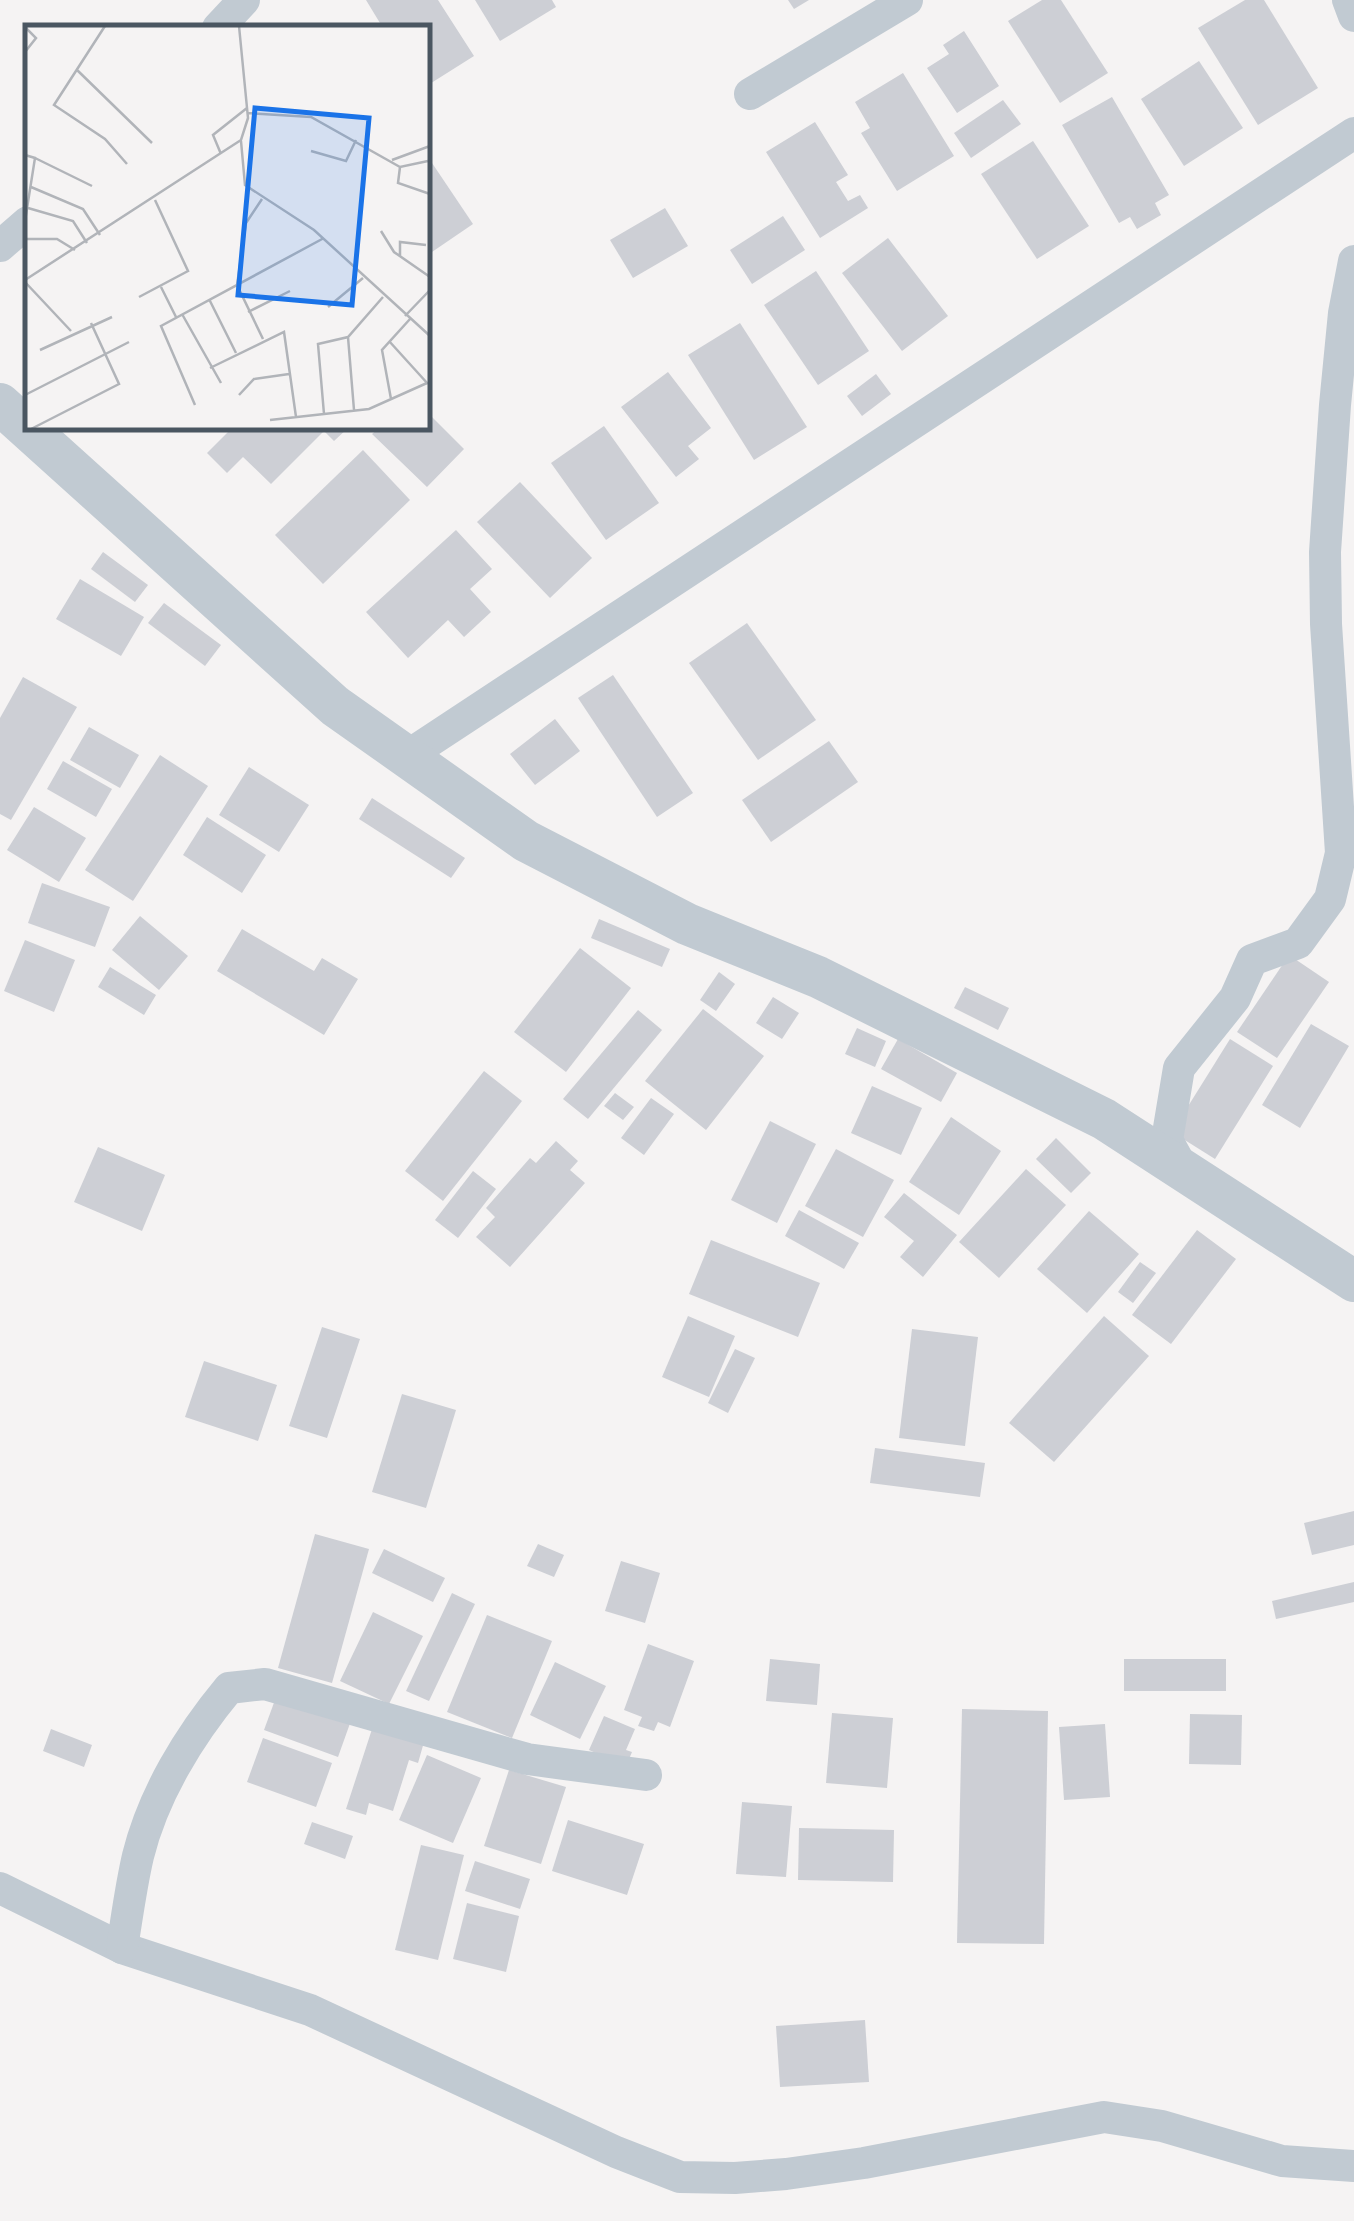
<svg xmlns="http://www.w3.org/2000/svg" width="1354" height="2221" font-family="Jost,sans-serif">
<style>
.building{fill:#cdcfd5}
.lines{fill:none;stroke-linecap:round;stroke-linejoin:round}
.minor{stroke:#c1cad2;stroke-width:32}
.tertiary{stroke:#c1cad2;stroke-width:42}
.inset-road{fill:none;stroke:#b1b4b9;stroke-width:2.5}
.view{fill:#1a73e8;fill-opacity:0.15;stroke:#1a73e8;stroke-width:5}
.inset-edge{fill:none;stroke:#4a5661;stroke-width:5}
</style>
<rect width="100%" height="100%" fill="#f5f3f3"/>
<!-- building -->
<g class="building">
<path d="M366 0H438L474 56 428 85V28H383Z"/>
<path d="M475 0H552L556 7 500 41Z"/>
<path d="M788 0H809L794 9Z"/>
<path d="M1042 0H1061L1108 73 1060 103 1008 21Z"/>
<path d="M1245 0H1264L1318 88 1258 125 1198 28Z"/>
<path d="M964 31 999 86 957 113 927 68 949 54 943 45Z"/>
<path d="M1199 61 1243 128 1184 166 1141 99Z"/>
<path d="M903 73 954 156 897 191 861 133 870 128 855 102Z"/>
<path d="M1112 97 1169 195 1155 203 1161 215 1137 229 1130 217 1119 223 1062 125Z"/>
<path d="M1003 100 1021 124 971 158 954 133Z"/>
<path d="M815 122 848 175 836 182 848 201 860 195 868 208 820 238 766 152Z"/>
<path d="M1033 141 1089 226 1037 259 981 174Z"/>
<path d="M428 157 473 224 429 254 428 252Z"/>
<path d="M665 208 688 246 633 278 610 240Z"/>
<path d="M783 216 805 250 752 284 730 250Z"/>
<path d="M888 238 948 316 902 351 842 273Z"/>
<path d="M816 271 869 351 818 385 764 305Z"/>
<path d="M740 323 807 427 754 460 688 355Z"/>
<path d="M668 372 711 428 688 446 699 459 676 477 621 407Z"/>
<path d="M876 374 891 394 862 416 847 396Z"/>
<path d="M428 413 464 449 427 487 372 434 379 428H428Z"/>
<path d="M604 426 659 503 606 540 551 463Z"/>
<path d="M232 428H348L334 441 324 431 271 484 243 457 227 473 207 453Z"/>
<path d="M363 450 410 500 323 584 275 535Z"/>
<path d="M520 482 592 558 550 598 477 522Z"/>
<path d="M456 530 492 569 470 589 491 612 464 637 448 620 408 658 366 612Z"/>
<path d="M103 552 148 585 135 602 91 569Z"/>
<path d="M80 579 144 617 121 656 56 619Z"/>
<path d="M164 603 221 645 205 666 148 623Z"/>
<path d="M747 623 816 720 758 760 689 663Z"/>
<path d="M613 675 693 793 657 817 578 698Z"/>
<path d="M23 677 77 707 11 820 0 814V718Z"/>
<path d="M555 719 580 751 535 785 510 754Z"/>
<path d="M89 727 139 755 120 788 70 760Z"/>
<path d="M829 741 858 782 771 842 742 800Z"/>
<path d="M160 755 208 786 133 901 85 870Z"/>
<path d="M63 761 112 789 96 817 47 789Z"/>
<path d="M249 767 309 805 279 852 219 815Z"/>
<path d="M372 798 465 858 451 878 359 819Z"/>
<path d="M34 807 86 838 59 882 7 850Z"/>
<path d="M207 817 266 855 242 893 183 855Z"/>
<path d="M42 883 110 907 95 947 28 923Z"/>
<path d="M140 916 188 956 159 990 112 950Z"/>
<path d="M599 919 670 949 662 967 591 938Z"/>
<path d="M242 929 314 971 322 958 358 979 324 1035 217 971Z"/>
<path d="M25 940 75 960 54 1012 4 991Z"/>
<path d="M580 948 631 988 566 1072 514 1032Z"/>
<path d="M1289 955 1329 982 1277 1058 1237 1032Z"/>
<path d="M110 967 156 995 144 1015 98 987Z"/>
<path d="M719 972 735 984 716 1011 700 1000Z"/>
<path d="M965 987 1009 1008 998 1030 954 1008Z"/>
<path d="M773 997 799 1013 782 1039 756 1023Z"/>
<path d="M703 1009 764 1056 706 1130 645 1081Z"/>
<path d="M638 1010 662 1030 588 1119 563 1099Z"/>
<path d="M1311 1024 1349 1046 1300 1128 1262 1105Z"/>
<path d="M857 1028 886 1041 875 1067 845 1054Z"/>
<path d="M898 1039 957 1073 941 1102 881 1069Z"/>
<path d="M1230 1039 1273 1066 1215 1159 1172 1132Z"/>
<path d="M484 1071 522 1101 443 1201 405 1171Z"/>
<path d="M872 1086 922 1108 901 1155 851 1133Z"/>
<path d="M615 1093 634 1107 623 1120 604 1106Z"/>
<path d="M651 1098 674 1114 644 1155 621 1138Z"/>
<path d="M951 1117 1001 1151 959 1215 909 1182Z"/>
<path d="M770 1121 816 1144 777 1223 731 1200Z"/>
<path d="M1056 1138 1091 1173 1071 1193 1036 1159Z"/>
<path d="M556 1141 578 1161 570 1170 585 1183 510 1267 476 1237 495 1217 486 1208 530 1158 536 1163Z"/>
<path d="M98 1147 165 1175 142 1231 74 1202Z"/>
<path d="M836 1149 894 1180 863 1237 805 1206Z"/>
<path d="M1026 1169 1066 1205 999 1278 959 1242Z"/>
<path d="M473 1171 496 1189 458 1238 435 1220Z"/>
<path d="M904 1193 957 1235 923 1277 900 1257 914 1241 884 1217Z"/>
<path d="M799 1210 859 1243 844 1269 785 1236Z"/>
<path d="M1089 1211 1139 1254 1087 1313 1037 1269Z"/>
<path d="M1197 1230 1236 1259 1171 1344 1132 1315Z"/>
<path d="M711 1240 820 1283 798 1337 689 1294Z"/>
<path d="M1140 1262 1156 1273 1133 1303 1118 1292Z"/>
<path d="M688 1316 735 1336 709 1397 662 1377Z"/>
<path d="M1104 1316 1149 1356 1054 1462 1009 1423Z"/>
<path d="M322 1327 360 1339 327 1438 289 1426Z"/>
<path d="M912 1329 978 1337 965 1446 899 1438Z"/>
<path d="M735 1349 755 1358 728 1413 708 1403Z"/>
<path d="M204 1361 277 1385 258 1441 185 1417Z"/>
<path d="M402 1394 456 1410 426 1508 372 1492Z"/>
<path d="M875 1448 985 1463 980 1497 870 1483Z"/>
<path d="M1354 1511V1545L1312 1555 1304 1523Z"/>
<path d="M315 1534 369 1549 332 1683 278 1668Z"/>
<path d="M538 1544 564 1555 554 1577 527 1566Z"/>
<path d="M384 1549 445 1578 433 1602 372 1573Z"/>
<path d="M621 1561 660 1573 645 1623 605 1611Z"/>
<path d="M1354 1582V1602L1276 1619 1272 1601Z"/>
<path d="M452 1593 475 1604 429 1701 406 1691Z"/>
<path d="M373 1612 423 1636 389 1704 340 1681Z"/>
<path d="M487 1615 552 1641 512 1738 447 1712Z"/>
<path d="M648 1644 694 1661 670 1727 658 1722 654 1731 638 1726 642 1717 624 1710Z"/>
<path d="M770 1659 820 1664 817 1705 766 1701Z"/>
<rect x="1124" y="1659" width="102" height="32"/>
<path d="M555 1662 606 1686 580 1739 530 1715Z"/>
<path d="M279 1689 353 1715 338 1757 264 1730Z"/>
<path d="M962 1709 1048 1711 1044 1944 957 1943Z"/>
<path d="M832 1713 893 1718 887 1788 826 1783Z"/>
<path d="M1190 1714 1242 1715 1241 1765 1189 1764Z"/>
<path d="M604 1716 635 1729 626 1750 632 1752 626 1766 589 1750Z"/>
<path d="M1105 1724 1110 1797 1064 1800 1059 1727Z"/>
<path d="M373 1726 424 1742 418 1763 409 1760 393 1811 369 1803 366 1815 346 1809Z"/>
<path d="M51 1729 92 1745 84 1767 43 1751Z"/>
<path d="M263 1738 332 1763 316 1807 247 1782Z"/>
<path d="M427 1755 481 1778 453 1843 399 1820Z"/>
<path d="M509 1770 566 1787 541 1864 484 1846Z"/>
<path d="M742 1802 792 1806 786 1877 736 1874Z"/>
<path d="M568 1820 644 1844 627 1895 552 1871Z"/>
<path d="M312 1822 353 1836 345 1859 304 1844Z"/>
<path d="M799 1828 894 1830 893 1882 798 1880Z"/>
<path d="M421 1845 464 1855 438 1960 395 1950Z"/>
<path d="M475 1861 530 1879 520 1909 465 1891Z"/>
<path d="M467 1903 519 1916 506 1972 453 1959Z"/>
<path d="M865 2020 869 2082 780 2087 776 2026Z"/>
</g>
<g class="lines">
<!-- minor -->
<g class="minor">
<path d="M1348 0 1354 16"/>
<path d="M218 28 244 0"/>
<path d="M750 94 907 0"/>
<path d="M0 246 28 222"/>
<path d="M407 756 1354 133"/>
<path d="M1185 1173 1167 1140 1179 1068 1235 998 1252 960 1298 943 1330 899 1341 853 1326 624 1325 552 1335 405 1344 313 1354 261"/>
<path d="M0 1888 122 1948 310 2010 616 2152 680 2177 735 2178 786 2174 864 2163 1104 2117 1162 2126 1282 2161 1354 2166"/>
<path d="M122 1948C127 1917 131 1886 138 1856 153 1795 189 1736 229 1688L265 1684 527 1759 646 1775"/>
</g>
<!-- tertiary -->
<path class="tertiary" d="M0 404 335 706 526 841 687 924 818 977 1104 1119 1354 1281"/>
</g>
<!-- overview -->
<g transform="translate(25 25)">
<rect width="405" height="405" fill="#f5f3f3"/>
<path class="inset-road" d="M80 1 29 80 80 114 102 139M0 2 11 13 0 27M51 44 127 118M222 88 286 92 375 142 403 136M216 116 220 160 289 205 405 311M286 126 321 136 331 115M196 129 188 110 222 83M0 130 10 133 0 196M10 133 67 161M367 135 405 121M375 142 373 158 405 169M6 162 58 184 75 210M237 174 221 198 212 260 238 314M3 183 48 196 62 218M356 206 369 227 405 252M0 214H32L50 225M375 231V217L401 220M0 255 216 115 223 93 214 1M0 257 46 306M136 262 151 292M114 272 163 246 130 175M184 274 211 328M303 282 338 253M223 287 265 266M157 289 196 358M380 291 405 265M323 312 329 385M364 316 403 359M15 325 87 292M185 343 259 307 271 392M0 370 104 317M214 370 229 354 264 349M366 374 357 325 385 294M170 380 136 301 299 213M299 389 293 319 323 312 358 272M245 395 344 384 402 358M6 404 94 359 66 298"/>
<path class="view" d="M230 83 344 93 327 280 213 270Z"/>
<rect width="405" height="405" class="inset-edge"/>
</g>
</svg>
